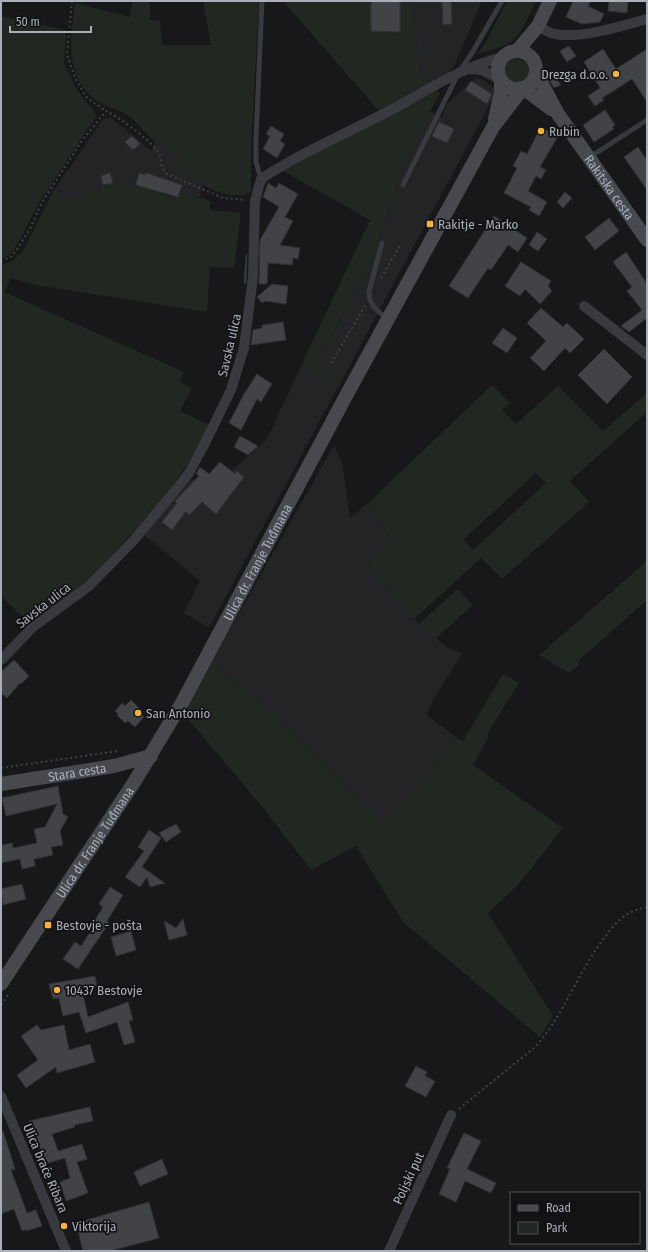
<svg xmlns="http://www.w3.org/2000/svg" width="648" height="1252" font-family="'Fira Sans Condensed',sans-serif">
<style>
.built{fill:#242427}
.green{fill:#202821;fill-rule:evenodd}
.building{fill:#424347;stroke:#323236}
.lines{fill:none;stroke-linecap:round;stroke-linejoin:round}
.path{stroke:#3f4146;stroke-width:2;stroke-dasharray:2 3;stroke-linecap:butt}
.lane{stroke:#393a3f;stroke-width:5}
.street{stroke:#393a3f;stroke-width:10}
.secondary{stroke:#47494f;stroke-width:14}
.poi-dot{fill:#f2b338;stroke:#131315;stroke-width:1.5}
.labels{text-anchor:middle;stroke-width:3.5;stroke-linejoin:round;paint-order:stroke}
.poi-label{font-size:13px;fill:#aaafba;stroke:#131315;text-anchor:start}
.street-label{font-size:13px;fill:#aaafba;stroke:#131315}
</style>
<rect width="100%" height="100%" fill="#18181a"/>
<!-- built -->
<g class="built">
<path d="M414 1H482L453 68 443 77 423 89 415 30Z"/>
<path d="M476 78 482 79 494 88 493 98 342 380 316 364 368 268 400 178 433 113 441 117 448 103Z"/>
<path d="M111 118 152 151 155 141 178 149V169L203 185 199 198 179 192 176 199 122 179 62 203 54 190 103 119Z"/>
<path d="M301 366 338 387 209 628 184 613 200 581 143 534 190 478 208 491 267 439Z"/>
<path d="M334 445 342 463 350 518 369 502 392 541 368 564 419 624 448 648 462 654 433 700 427 715 456 737 414 793 379 821 310 749 263 705 211 663Z"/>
</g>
<!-- green -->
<g class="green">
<path d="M132 1H150V20L160 21 162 45H211L203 1H259L251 147V192C226 203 198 182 178 169V149C171 147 161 145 155 141 144 133 137 121 126 114 118 109 108 107 100 103 64 81 70 39 75 3L130 17Z"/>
<path d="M283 1H414L415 30 423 89 379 111Z"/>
<path d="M507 1H536C519 35 519 46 478 53L487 40Z"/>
<path d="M1 16 66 30 64 63 77 90 97 115 39 203 17 245 10 255 1 259Z"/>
<circle cx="517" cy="71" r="12"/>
<path d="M436 90 440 93 430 112 433 113 400 178 368 268 316 364 342 380 338 387 301 366 370 220 281 170Z"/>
<path d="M122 179 175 199 179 192 210 201V210L241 213 234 268 210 267 207 312 36 285 11 278 4 292 184 372 180 382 192 388 180 411 209 425 196 451 169 491 136 529 86 583 29 623 1 596V264C11 263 16 259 23 251L54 190 59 191 62 203Z"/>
<path d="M492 385 510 403 502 410 516 424 558 386 603 431 647 393V412L570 481 589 502 502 579 481 558 414 619 368 564 392 541 369 502ZM536 473 546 483 473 550 464 539Z"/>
<path d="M647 561V600L579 660 581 663 569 673 539 655Z"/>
<path d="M458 589 473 605 436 638 419 624Z"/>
<path d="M211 663 263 705 310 749 379 821 414 793 456 737 463 741 503 674 519 683 487 734 489 736 473 765 563 828 517 886 488 913 553 1016 540 1037 403 922 356 846 311 870 264 809 183 713Z"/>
</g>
<!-- building -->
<g class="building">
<path d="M371 1H400V32L371 31Z"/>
<path d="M442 1H451L452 24 443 25Z"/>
<path d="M573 1H591L588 6 604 14 600 22 582 24 566 17Z"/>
<path d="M609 1H628L627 13 608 11Z"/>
<path d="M569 46 576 56 567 62 560 51Z"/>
<path d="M603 49 616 69 647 49V102L632 79 602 98 604 100 595 106 588 96 600 88 584 62Z"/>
<path d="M556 70V78L561 85 554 88 547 76 548 72Z"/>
<path d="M471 81 492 94 487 104 465 90Z"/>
<path d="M605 110 615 125 612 127 614 129 594 142 583 125Z"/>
<path d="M439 122 454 129 447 143 432 136Z"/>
<path d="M271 126 284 134 280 141 285 144 277 158 263 149 270 136 266 134Z"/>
<path d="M541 127 558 136 540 167 546 170 541 179 536 176 528 191 547 202 539 216 529 210 531 207 504 193 517 168 513 166 521 151 527 154Z"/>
<path d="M132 136 140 144 133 150 125 142Z"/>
<path d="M638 147 647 161V190L624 157Z"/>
<path d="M110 173 113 183 103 185 101 176Z"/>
<path d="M139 173 145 175 146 173 182 185 178 197 136 185Z"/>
<path d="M268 183 276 188 279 183 298 194 285 217 293 221 280 245 300 248 298 259 293 258 292 265 268 263 267 284H259L260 240 279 207 263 197Z"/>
<path d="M565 192 572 198 563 208 557 202Z"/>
<path d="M494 216 527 238 518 252 508 245 491 270 488 268 468 298 449 286Z"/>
<path d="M609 218 619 231 595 250 585 237Z"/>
<path d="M537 232 547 239 538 251 529 245Z"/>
<path d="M626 252 647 284V318L629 332 621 326 642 310 627 291 632 287 613 262Z"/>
<path d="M246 255H247L246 283H244Z"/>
<path d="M521 262 551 281 548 286 552 291 540 304 525 289 520 296 505 286Z"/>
<path d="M272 284 288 286 286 304 265 301 262 303 257 297Z"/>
<path d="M541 308 563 327 567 323 584 339 570 353 565 348 544 371 530 358 546 341 527 323Z"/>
<path d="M283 322 286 340 251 345 253 330 262 328V325Z"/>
<path d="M503 328 517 338 507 353 492 343Z"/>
<path d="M604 349 632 377 607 404 578 375Z"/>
<path d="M257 374 272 384 261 402 257 399 241 430 229 423 244 394Z"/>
<path d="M240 436 258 446 248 455 234 447Z"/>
<path d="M220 462 235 474 237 471 244 477 216 514 202 502 189 515 186 511 172 530 162 522 177 503 175 501 199 476 196 474 200 467 209 474Z"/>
<path d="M14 660 29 676 21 684 20 683 7 698 1 693V672Z"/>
<path d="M131 700 139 708 137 710 144 717 135 727 128 721 125 723 117 715 118 714 115 711 122 703 125 706Z"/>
<path d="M58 786 63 814 68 817 60 831 63 845 51 847 53 855 34 859 35 866 22 869 20 859 1 863V845L12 843 13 848 37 843 34 829 45 827 57 804 6 816 2 798Z"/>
<path d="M176 824 181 832 166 842 159 833Z"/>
<path d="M149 830 161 838 142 867 165 883 150 887 147 877 140 887 125 877 144 851 138 847Z"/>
<path d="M22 884 26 899 3 905 1 889Z"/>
<path d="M110 887 123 895 107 921 109 923 78 969 63 959 75 942 81 946 91 931 89 930 103 907 99 904Z"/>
<path d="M183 919 187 935 169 940 164 921 176 928Z"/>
<path d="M131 931 136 950 116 956 111 937Z"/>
<path d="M95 976 97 986 82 990 88 1017 128 1002 133 1020 129 1021 135 1042 124 1045 117 1022 86 1033 79 1012 63 1016 59 998 53 999 49 984Z"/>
<path d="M37 1025 41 1030 64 1025 69 1050 90 1044 95 1062 57 1073 56 1067 26 1088 17 1075 38 1060 21 1036Z"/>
<path d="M416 1066 427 1072 425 1076 435 1081 426 1097 405 1086Z"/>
<path d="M90 1107 93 1121 74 1125 75 1127 52 1134 58 1151 82 1144 87 1159 77 1162 88 1193 66 1201 60 1182 70 1178 65 1158 45 1164 37 1139 34 1140 29 1121Z"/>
<path d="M1 1131H3L15 1169 11 1170 27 1213 36 1210 42 1226 26 1231V1229L22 1231 14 1209 1 1214Z"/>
<path d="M464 1133 481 1141 467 1169 496 1183 491 1193 465 1181 456 1202 439 1194 450 1169 447 1168Z"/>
<path d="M162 1159 168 1174 140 1186 134 1172Z"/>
<path d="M149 1202 159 1238 110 1251H83L76 1223Z"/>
</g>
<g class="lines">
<!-- path -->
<g class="path">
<path d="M72 1 67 55 76 80 87 98 106 111"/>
<path d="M1 261 11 257 18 248 30 229 41 204 81 142 106 111C119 117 150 140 158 152 163 159 159 166 167 174L223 198 246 200"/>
<path d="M381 278 400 246"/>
<path d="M331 363 365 306"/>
<path d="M1 768 118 751"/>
<path d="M1 1005 9 994"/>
<path d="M459 1109 535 1047C563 1017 577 974 602 941 608 933 614 924 622 918 629 912 638 909 647 907"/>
</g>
<!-- lane -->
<g class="lane">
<path d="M590 157 647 120"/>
<path d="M261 179 256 162V139L262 1"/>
<path d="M403 185 459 72 472 53 502 1"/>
<path d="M382 243 369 292C369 305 377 311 387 318"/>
</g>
<!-- street -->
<g class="street">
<path d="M538 26C543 29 548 33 555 34 580 39 622 26 647 19"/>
<path d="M468 69 482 70 501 80"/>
<path d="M584 306 647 355"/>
<path d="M1 660 33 627 89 586 133 541 174 492 189 473 203 447 231 390 244 348 253 277 255 201 261 179C302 152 347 133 391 110 428 90 463 66 504 57"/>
<path d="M1 1096 66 1251"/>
<path d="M389 1251 451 1115"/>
</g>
<!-- secondary -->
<g class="secondary">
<path d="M517 51 538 26 550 1"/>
<circle cx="517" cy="70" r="19"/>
<path id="s1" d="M536 73 558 114 647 240"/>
<path d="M523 88 551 109"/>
<path d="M495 119 501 92V80"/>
<path id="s2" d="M1 784 114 766 151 756"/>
<path id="s3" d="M1 984 133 784 183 701 347 394 493 127 523 88"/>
</g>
</g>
<!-- markers -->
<g class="poi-dot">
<circle cx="616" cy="74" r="4"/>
<circle cx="541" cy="131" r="4"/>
<rect x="426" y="220" width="8" height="8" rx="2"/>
<circle cx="138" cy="713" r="4"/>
<rect x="44" y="921" width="8" height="8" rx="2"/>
<circle cx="57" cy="990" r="4"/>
<circle cx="64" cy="1226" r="4"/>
</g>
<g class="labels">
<!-- poi labels -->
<g class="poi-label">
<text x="608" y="79" text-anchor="end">Drezga d.o.o.</text>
<text x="549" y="136">Rubin</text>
<text x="438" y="229">Rakitje - Marko</text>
<text x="146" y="718">San Antonio</text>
<text x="56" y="930">Bestovje - pošta</text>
<text x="65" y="995">10437 Bestovje</text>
<text x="72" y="1231">Viktorija</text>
</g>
<!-- street labels -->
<g class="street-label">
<text dy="5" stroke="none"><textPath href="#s1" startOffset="136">Rakitska cesta</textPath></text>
<text transform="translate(229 345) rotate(-77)" y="5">Savska ulica</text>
<text dy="5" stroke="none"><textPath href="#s3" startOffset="494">Ulica dr. Franje Tuđmana</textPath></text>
<text transform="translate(43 605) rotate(-38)" y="5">Savska ulica</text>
<text dy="5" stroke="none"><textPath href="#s2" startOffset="77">Stara cesta</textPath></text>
<text dy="5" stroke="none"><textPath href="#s3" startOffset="170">Ulica dr. Franje Tuđmana</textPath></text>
<text transform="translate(46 1168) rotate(67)" y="5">Ulica braće Ribara</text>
<text transform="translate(408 1178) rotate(-65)" y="5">Poljski put</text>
</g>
</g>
<!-- border -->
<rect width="648" height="1252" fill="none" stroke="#aaafba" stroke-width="4"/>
<!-- legend -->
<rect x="510" y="1192" width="130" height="52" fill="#131315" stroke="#4f5157"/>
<rect x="518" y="1205" width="20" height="6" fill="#47494f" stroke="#4f5157"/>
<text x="546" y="1212" font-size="12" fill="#aaafba">Road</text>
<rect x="518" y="1222" width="20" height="12" fill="#202821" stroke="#4f5157"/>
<text x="546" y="1232" font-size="12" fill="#aaafba">Park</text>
<!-- scale -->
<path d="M10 26v6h81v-6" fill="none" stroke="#aaafba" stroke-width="2"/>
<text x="16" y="26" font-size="12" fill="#aaafba" stroke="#131315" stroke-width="3" paint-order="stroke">50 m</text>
</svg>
